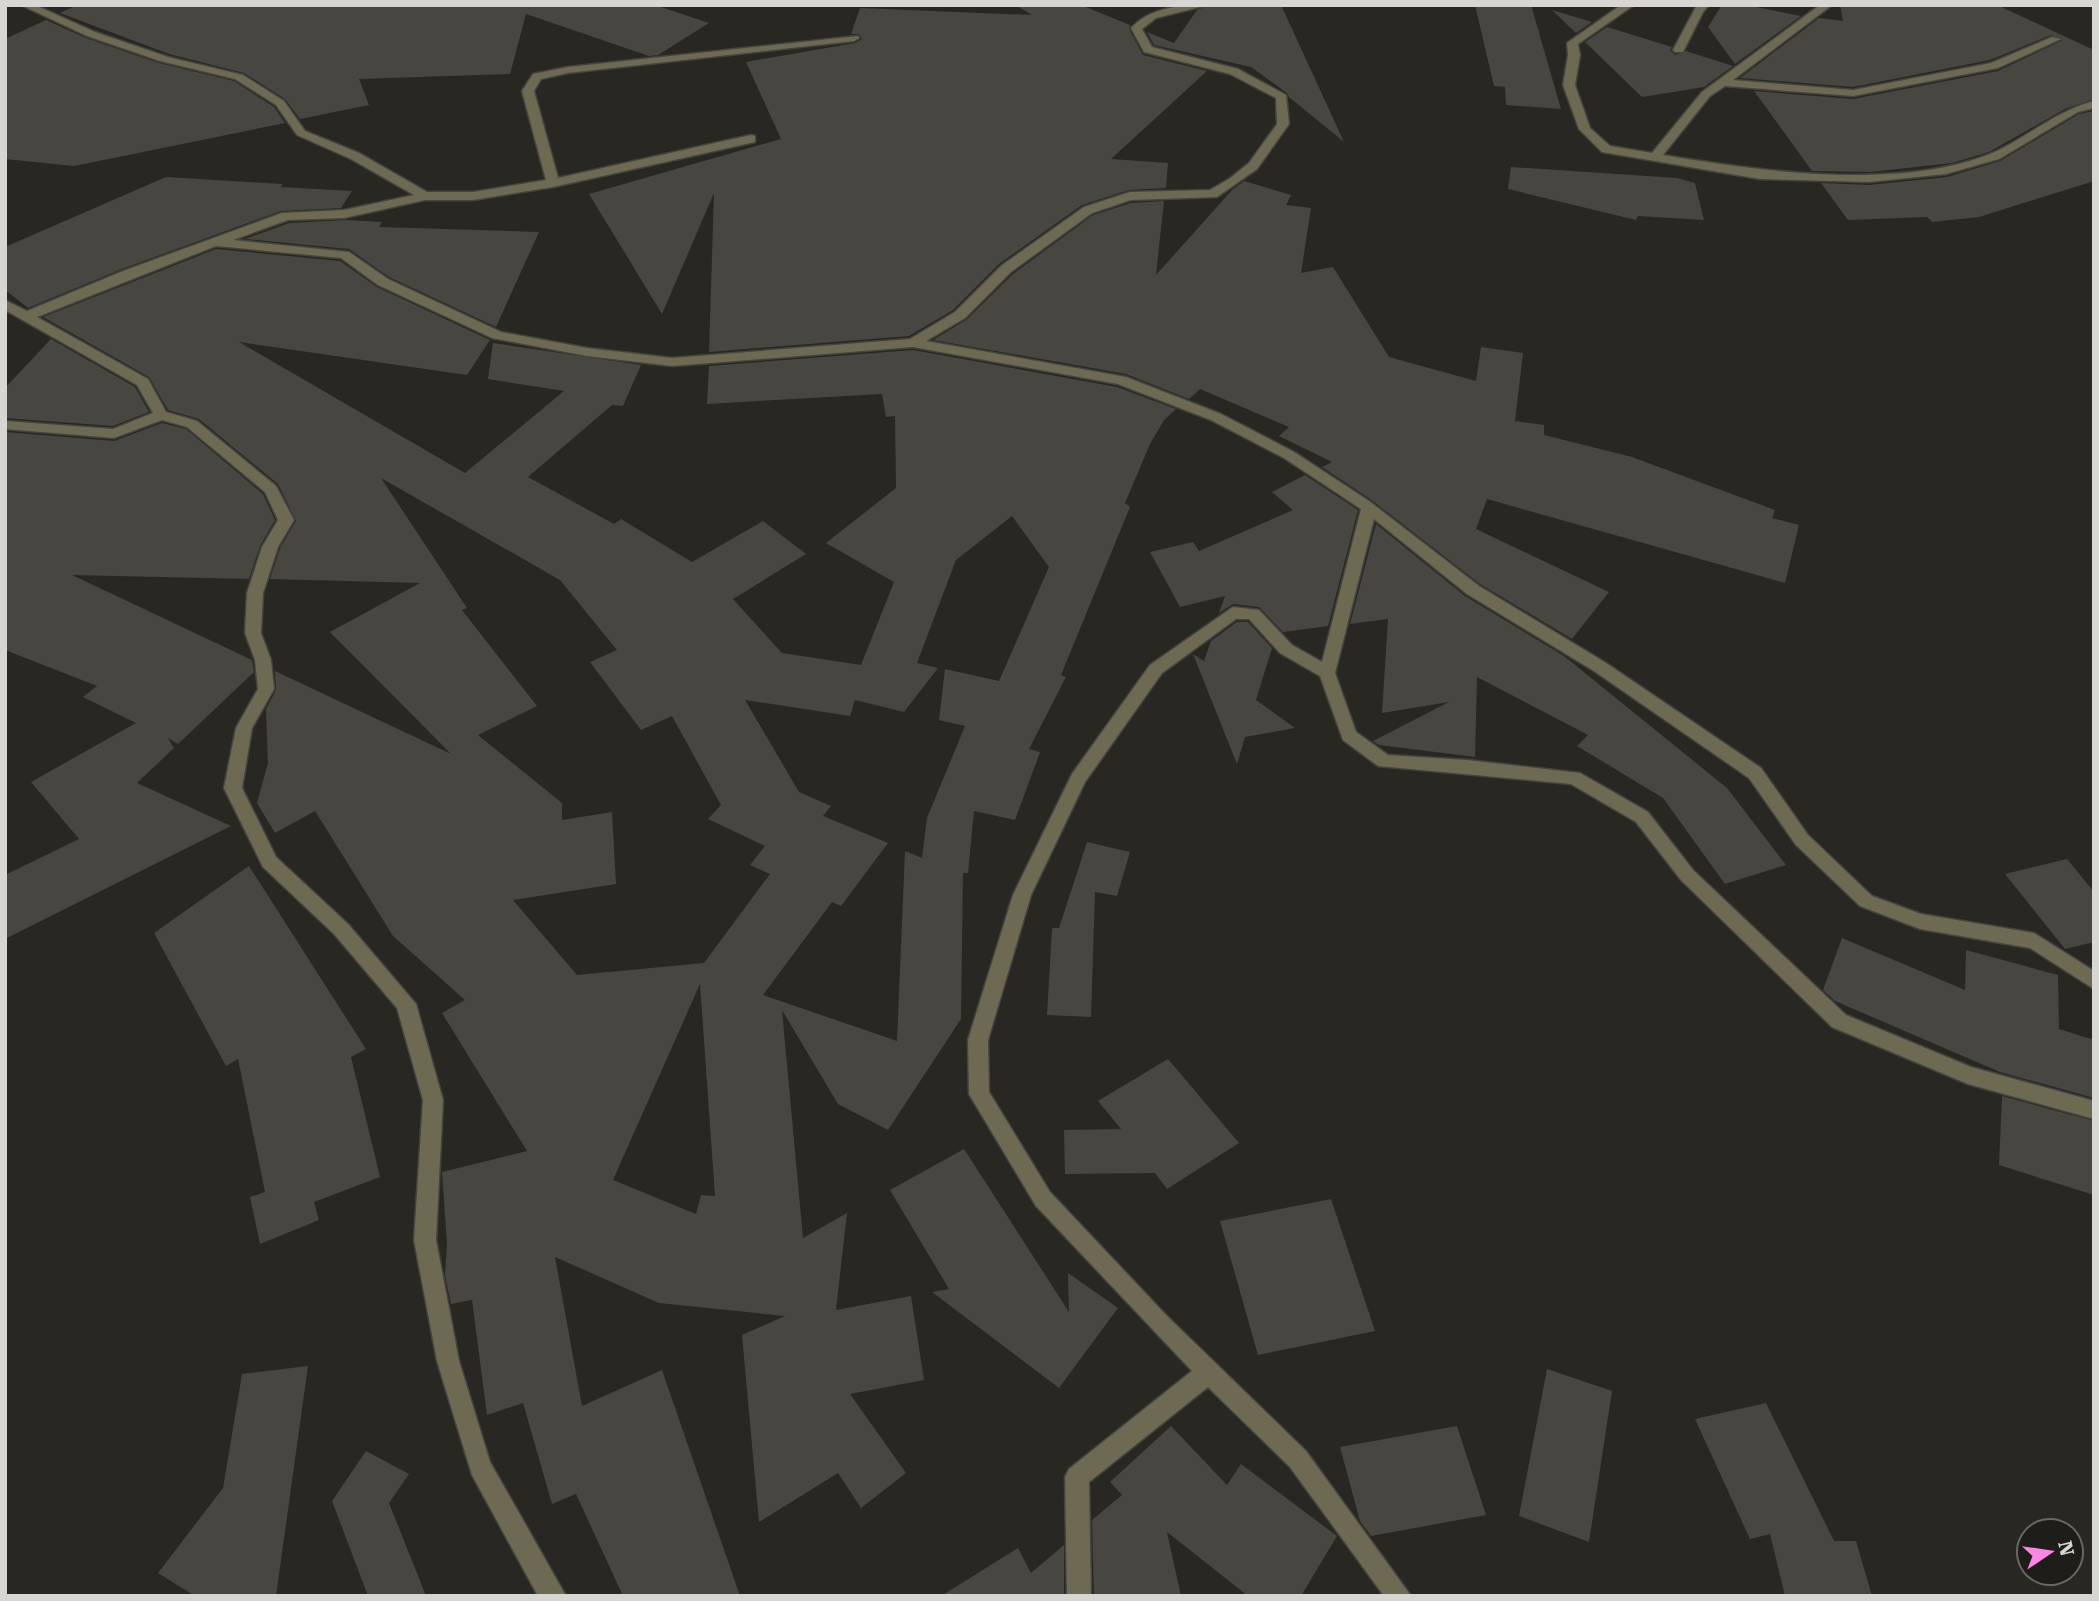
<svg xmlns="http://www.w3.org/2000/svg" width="2099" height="1601" font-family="'Roboto Serif',serif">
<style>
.building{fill:#484641;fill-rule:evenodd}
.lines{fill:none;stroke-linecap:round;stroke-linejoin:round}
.minor-casing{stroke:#44433e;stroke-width:3}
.minor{fill:#6e6953;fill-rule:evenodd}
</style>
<rect width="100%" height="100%" fill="#282722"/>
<!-- building -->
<g class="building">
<path d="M77 5H655L709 23 658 55 649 56 526 14 510 74 359 79 369 105 300 119 285 99 244 73 169 54 60 13Z"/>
<path d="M1015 5H1081L1130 25 1129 29 1143 55 1207 71 1111 159 1168 163 1166 188 1129 190 1082 205 999 264 953 310 909 336 709 352 714 193 662 314 589 194 781 139 746 62 855 43 862 39 859 34H851L860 8 1032 15Z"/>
<path d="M1210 5H1281L1344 142 1289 97 1287 93 1251 67 1154 45 1147 32 1174 43 1197 10Z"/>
<path d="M1475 5H1531L1561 109 1506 105 1505 87 1494 86Z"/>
<path d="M1722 5H1746L1801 16 1735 64 1708 27Z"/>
<path d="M1840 5H1997L2094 50V99L2065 109 1989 152 1952 163 1870 172 1812 171 1754 91 1853 99 1998 71 2063 40 2051 35 1990 60 1853 87 1740 78 1819 18 1843 21Z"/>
<path d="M1552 10 1592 22 1576 33Z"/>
<path d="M46 20 86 38 159 63 234 81 274 107 285 123 74 166 5 159V39Z"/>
<path d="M1607 27 1672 47 1670 50 1675 55 1686 51 1733 66 1704 87 1642 97 1585 42Z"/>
<path d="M2094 111V181L1979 217 1932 222 1927 217 1848 220 1821 183 1869 185 1947 177 2000 161 2079 114Z"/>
<path d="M1511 167 1677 178 1695 183 1704 220 1638 216 1636 220 1508 189Z"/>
<path d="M166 177 283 184 280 187 352 191 341 208 281 211 122 269 28 308 5 290V247Z"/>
<path d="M1244 181 1291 195 1286 205 1311 208 1301 273 1333 267 1389 357 1476 381 1481 347 1523 353 1515 421 1544 425V435L1632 457 1775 510 1772 518 1799 525 1785 583 1487 499 1476 529 1609 592 1572 639 1480 584 1370 499 1322 467 1332 462 1279 436 1289 427 1200 389 1189 399 1126 374 933 340 966 320 1013 274 1093 215 1131 203 1164 201 1156 275 1233 189Z"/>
<path d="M346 220 382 222 379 227 539 232 496 327 389 277 349 249 245 239 289 223Z"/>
<path d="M216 249 340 261 377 287 490 340 467 375 239 342 465 473 564 391 488 379 493 343 641 365 623 406 612 405 528 477 614 524 621 519 692 562 763 521 806 554 733 599 782 653 861 665 894 582 826 543 896 488 895 416 886 417 882 394 707 404 709 366 913 350 1117 387 1176 409 1164 420 1150 444 1125 503 1130 507 1061 675 1066 677 1029 749 1040 752 1015 820 974 811 968 873H963L961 1019 888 1130 838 1104 782 1010 803 1238 847 1213 836 1310 911 1296 924 1380 850 1394 906 1473 861 1508 838 1473 759 1522 742 1335 785 1316 659 1303 555 1257 582 1406 662 1370 740 1596H623L576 1494 552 1504 523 1403 487 1415 472 1300 451 1304 445 1276 447 1244 442 1172 527 1151 442 1013 465 1000 393 936 315 811 275 833 257 803 268 763 266 709 276 690 275 671 451 754 330 632 420 583 270 579 280 548 296 521 278 484 199 419 168 410 149 377 43 317ZM381 478 560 580 617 650 590 662 641 730 672 716 721 805 708 819 765 846 750 865 770 874 704 963 577 975 513 900 616 884 612 812 562 820V803L478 735 537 706 462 610 467 608ZM1012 516 1049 567 999 681 945 669 939 720 965 726 927 818 922 858 905 851 897 1041 763 995 832 902 841 906 888 843 823 816 831 806 799 792 745 700 850 716 855 700 904 712 938 668 917 663 956 560ZM700 984 715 1196 701 1195 696 1214 613 1180Z"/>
<path d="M51 339 135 387 149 412 113 426 5 418V388Z"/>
<path d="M162 423 186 429 263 494 275 520 260 546 249 579 72 575 252 660 254 672 178 744 168 738 174 748 137 783 231 826 5 939V875L79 839 31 782 136 723 83 697 97 686 5 650V432L114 441Z"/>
<path d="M1305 475 1358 510 1328 626 1283 632 1259 607 1233 604 1219 613 1225 596 1180 607 1150 552 1193 542 1199 551 1293 510 1272 492Z"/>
<path d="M1376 524 1465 596 1564 656 1727 788 1786 865 1725 884 1663 798 1577 746 1588 735 1477 677 1475 757 1379 745 1373 741 1449 702 1382 713 1388 619 1350 624Z"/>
<path d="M1237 622H1248L1272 648 1256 700 1295 728 1245 737 1237 764 1193 654 1204 661 1211 641Z"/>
<path d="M1087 842 1130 852 1117 896 1095 892 1091 1017 1047 1015 1052 928H1059Z"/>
<path d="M2067 859 2094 892V942L2065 949 2005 874Z"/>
<path d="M249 866 366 1049 351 1057 380 1177 314 1202 319 1220 260 1244 250 1197 265 1192 238 1059 226 1066 154 933Z"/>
<path d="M1842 938 1965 990 1966 950 2058 975 2059 1029 2094 1040V1098L2000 1072 1835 1001 1823 990Z"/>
<path d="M1168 1059 1239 1143 1167 1189 1155 1173 1065 1174 1064 1130 1121 1129 1098 1101Z"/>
<path d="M2002 1096 2094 1121V1195L1999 1165Z"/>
<path d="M964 1149 1069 1312 1068 1273 1118 1308 1059 1388 932 1292 949 1289 890 1190Z"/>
<path d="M1331 1199 1375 1331 1258 1355 1220 1221Z"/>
<path d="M308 1366 276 1596H195L158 1573 223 1488 242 1374Z"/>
<path d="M1547 1369 1612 1391 1589 1542 1519 1516Z"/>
<path d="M1766 1403 1834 1541H1856L1872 1596H1785L1770 1534 1750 1539 1695 1419Z"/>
<path d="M1171 1426 1227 1485 1241 1464 1337 1536 1301 1596H1248L1167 1532 1181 1596H1094L1092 1520 1122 1495 1110 1482Z"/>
<path d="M1457 1426 1486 1515 1371 1536 1360 1521 1340 1447Z"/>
<path d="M366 1451 409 1474 389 1503 426 1596H368L332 1501Z"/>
<path d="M1064 1545V1596H941L1018 1548 1031 1573Z"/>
</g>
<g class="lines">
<defs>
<g id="minor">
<path d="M21 5H35L95 32 168 57 243 75 284 101 305 131 359 153 427 192H473L546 180 522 91 533 74 568 67 858 36 859 38 854 41 568 73 541 79 534 91 558 178 751 135 755 136V142L553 187 473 200H425L344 218 288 220 233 240 349 252 388 279 501 332 587 348 672 358 910 339 955 312 1001 266 1084 207 1130 192 1210 190 1229 179 1249 163 1277 124 1276 98 1230 74 1144 52 1131 28C1151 7 1180 5 1208 5L1156 18 1142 29 1152 47 1238 69 1286 95 1289 124 1257 169 1217 197 1131 200 1092 213 1011 272 965 318 926 341 1126 377 1221 414 1294 452 1369 501 1479 586 1606 663 1761 768 1808 835 1872 896 1921 914 2034 933 2094 971V989L2030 948 1920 929 1860 906 1796 845 1749 778 1594 671 1467 594 1374 519 1335 673 1356 732 1388 755 1467 760 1580 773 1648 812 1693 870 1846 1015 1971 1067 2094 1101V1119L1968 1084 1832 1027 1681 880 1636 822 1571 784 1378 766 1343 740 1320 676 1280 653 1249 619H1236L1162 673 1085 782 1031 895 988 1040 989 1092 1050 1192 1166 1315 1306 1451 1411 1596H1384L1290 1467 1208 1387 1089 1482 1091 1596H1067L1065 1477 1069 1469 1192 1371 1036 1206 969 1094 968 1040 1013 895 1072 774 1150 665 1233 607 1259 610 1292 645 1322 662 1361 509 1284 458 1211 420 1118 384 913 347 672 366 587 356 492 338 378 285 341 258 216 246 37 317 148 379 166 412 197 421 276 486 294 520 278 547 263 593 261 633 271 660 274 689 252 728 242 788 276 857 348 924 416 1004 443 1100 436 1240 459 1361 490 1462 566 1596H538L472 1475 437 1361 414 1240 423 1100 397 1008 334 934 263 867 224 788 236 728 258 689 255 660 245 633 247 593 262 547 278 520 265 492 187 427 162 420 114 438 5 429V421L113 429 153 413 137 385 5 310V300L27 311 123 271 282 213 344 210 414 195 351 159 297 135 276 105 235 79 160 61 87 36Z"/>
<path d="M1621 5H1634L1578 44 1580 55 1575 85 1590 128 1610 146 1652 153 1702 92 1820 5H1832L1733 80 1853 90 1991 63 2052 37 2061 39 1998 68 1853 96 1725 86 1710 96 1663 155C1759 171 1896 191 1990 154 2026 139 2055 111 2094 101V108L2078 112 1999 159 1946 174 1869 182 1760 179 1602 152 1579 129 1563 85 1568 55 1567 43Z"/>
<path d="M1697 5H1709L1703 12 1683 52H1675L1673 50Z"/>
</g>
</defs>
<!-- minor casing -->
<use href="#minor" class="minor-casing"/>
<!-- minor -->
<use href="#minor" class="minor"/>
</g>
<!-- border -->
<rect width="2099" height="1601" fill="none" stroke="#d7d6d3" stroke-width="14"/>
<!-- north arrow -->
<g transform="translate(2050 1552) rotate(77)"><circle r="33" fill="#1e1d19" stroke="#686763" stroke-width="2"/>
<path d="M0-5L12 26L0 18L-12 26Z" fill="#fb87e5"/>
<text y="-10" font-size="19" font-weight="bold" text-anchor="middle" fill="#d7d6d3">N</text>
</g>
</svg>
